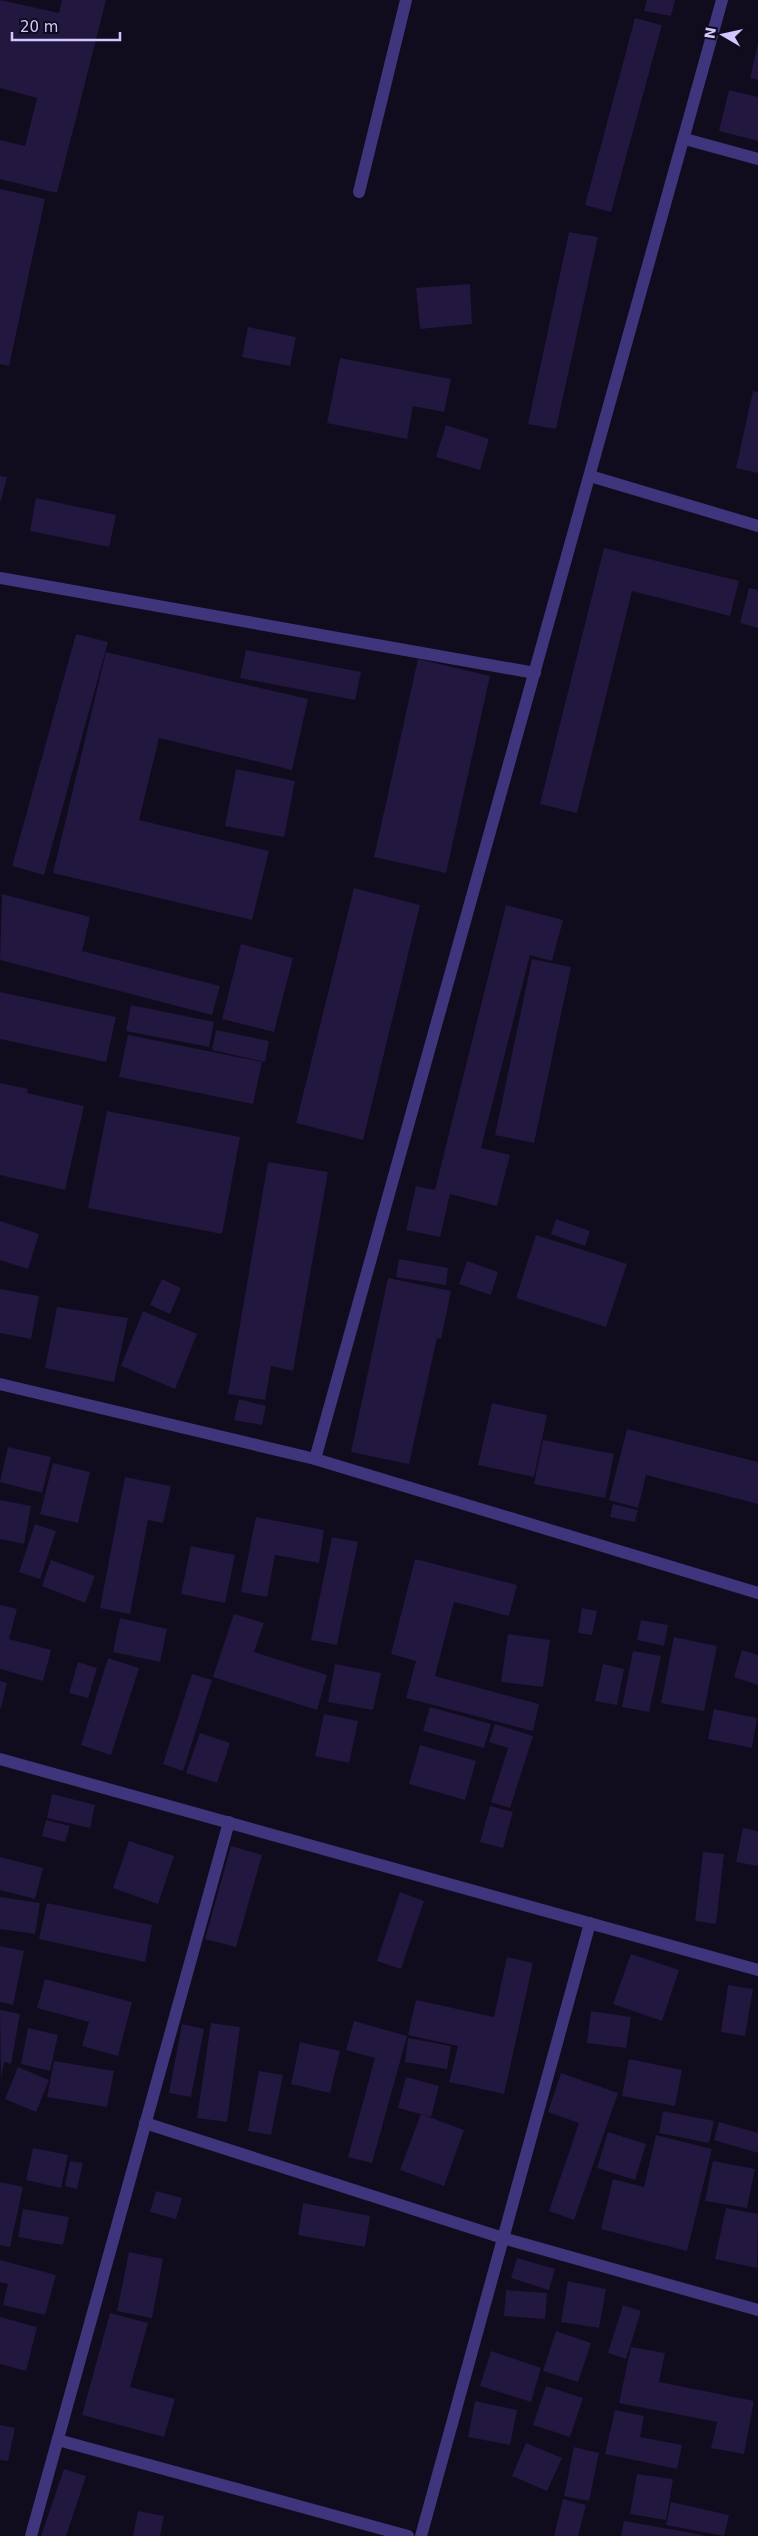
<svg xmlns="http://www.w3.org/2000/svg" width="758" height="2536" font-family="'DejaVu Sans',sans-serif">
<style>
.building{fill:#22173e}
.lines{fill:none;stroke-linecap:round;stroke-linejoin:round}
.lane{stroke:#3e357d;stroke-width:12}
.street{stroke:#3e357d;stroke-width:12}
</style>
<rect width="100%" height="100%" fill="#100b1d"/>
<!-- building -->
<g class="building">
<path d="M0 0 59 13 62 0H106L57 193 0 179V140L25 146 37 98 0 88Z"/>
<path d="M647 0H675L671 16 644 11Z"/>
<path d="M635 18 662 25 611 212 585 205Z"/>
<path d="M758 43V80L750 78Z"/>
<path d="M729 90 758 97V141L719 131Z"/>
<path d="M0 189 45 199 9 366 0 364Z"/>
<path d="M569 232 598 237 556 429 528 424Z"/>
<path d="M470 284 472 324 420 329 416 288Z"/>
<path d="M248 327 296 337 290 366 242 357Z"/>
<path d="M340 358 451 379 444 412 413 406 407 439 327 423Z"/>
<path d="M753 391 758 392V473L736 468Z"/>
<path d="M446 425 489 439 480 470 436 457Z"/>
<path d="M0 476 7 477 1 501H0Z"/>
<path d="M36 498 116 515 109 547 30 531Z"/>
<path d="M604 548 739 581 730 616 632 591 577 813 540 804Z"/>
<path d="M749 588 758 590V628L740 623Z"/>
<path d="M76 634 108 642 44 875 12 866Z"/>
<path d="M246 650 361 672 355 700 240 678Z"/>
<path d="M106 652 308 699 292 770 159 738 139 820 269 851 252 920 53 873Z"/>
<path d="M418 659 490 676 446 873 374 857Z"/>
<path d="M236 769 295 781 284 837 225 826Z"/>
<path d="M354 888 420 905 363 1140 296 1123Z"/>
<path d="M2 894 90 917 82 951 220 986 212 1015 0 960Z"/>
<path d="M506 905 563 920 552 961 530 955 481 1148 510 1155 497 1206 450 1194 440 1237 406 1230 416 1186 435 1190Z"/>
<path d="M241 944 293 958 274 1032 222 1019Z"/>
<path d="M532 959 571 967 534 1143 495 1135Z"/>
<path d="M0 992 116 1017 106 1062 0 1039Z"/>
<path d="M131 1005 214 1022 209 1047 126 1031Z"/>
<path d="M216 1030 269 1041 265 1062 212 1050Z"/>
<path d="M128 1035 262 1062 253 1104 119 1077Z"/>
<path d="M0 1083 28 1089 27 1093 84 1106 65 1190 0 1175Z"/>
<path d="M107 1111 240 1137 222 1234 88 1208Z"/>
<path d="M268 1162 328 1172 293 1371 271 1366 265 1400 228 1394Z"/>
<path d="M556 1219 590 1231 585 1246 551 1234Z"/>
<path d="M0 1221 39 1234 28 1269 0 1260Z"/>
<path d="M536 1235 627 1264 606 1327 516 1298Z"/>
<path d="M399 1259 448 1268 446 1285 396 1277Z"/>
<path d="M467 1261 498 1272 491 1295 459 1284Z"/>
<path d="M388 1278 451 1291 441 1339 437 1338 409 1464 351 1452Z"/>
<path d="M162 1279 181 1288 170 1314 150 1305Z"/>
<path d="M0 1289 39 1296 31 1339 0 1333Z"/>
<path d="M57 1307 128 1318 114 1382 45 1368Z"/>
<path d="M143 1311 197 1334 175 1389 121 1366Z"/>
<path d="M239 1399 266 1406 262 1425 234 1420Z"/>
<path d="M492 1403 547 1415 534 1477 478 1465Z"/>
<path d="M627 1429 758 1462V1504L646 1475 638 1508 609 1500Z"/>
<path d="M543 1440 614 1454 605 1498 534 1484Z"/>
<path d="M8 1447 51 1457 42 1493 0 1482Z"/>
<path d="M53 1463 90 1472 78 1523 40 1514Z"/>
<path d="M125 1477 171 1486 163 1523 148 1520 130 1614 100 1608Z"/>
<path d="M0 1500 31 1506 24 1544 0 1539Z"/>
<path d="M613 1504 638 1510 635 1522 610 1517Z"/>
<path d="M256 1517 324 1530 319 1563 275 1555 267 1597 241 1592Z"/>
<path d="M35 1524 56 1531 40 1579 19 1572Z"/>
<path d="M332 1537 358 1542 337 1645 311 1640Z"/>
<path d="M191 1546 235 1555 225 1603 181 1594Z"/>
<path d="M415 1559 517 1585 509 1616 454 1602 435 1676 539 1704 533 1731 406 1698 416 1661 391 1654Z"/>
<path d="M51 1560 95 1576 85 1603 42 1586Z"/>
<path d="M0 1605 17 1609 9 1639 51 1650 43 1681 0 1669Z"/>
<path d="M582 1608 597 1611 592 1635 578 1633Z"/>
<path d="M234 1614 264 1623 254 1652 327 1675 317 1710 213 1677Z"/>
<path d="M120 1618 167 1629 160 1662 113 1652Z"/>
<path d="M641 1620 668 1625 664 1646 637 1640Z"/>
<path d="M508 1634 550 1640 543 1687 501 1682Z"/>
<path d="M674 1637 717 1646 704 1711 661 1703Z"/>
<path d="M742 1650 758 1655V1685L734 1677Z"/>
<path d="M633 1651 661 1656 649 1712 622 1707Z"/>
<path d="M108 1658 139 1668 111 1755 81 1745Z"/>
<path d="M78 1662 97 1668 88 1698 69 1693Z"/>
<path d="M335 1664 381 1673 373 1710 328 1702Z"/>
<path d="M603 1664 624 1669 617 1705 595 1701Z"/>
<path d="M192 1674 212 1680 183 1771 163 1764Z"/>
<path d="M0 1681 7 1683 1 1708H0Z"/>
<path d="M430 1707 491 1724 484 1748 423 1731Z"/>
<path d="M714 1709 757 1718 752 1748 708 1739Z"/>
<path d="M324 1714 358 1721 349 1763 315 1756Z"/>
<path d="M495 1724 533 1736 510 1808 491 1802 508 1748 489 1742Z"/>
<path d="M200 1733 230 1743 217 1783 186 1773Z"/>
<path d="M420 1745 476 1761 465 1800 409 1784Z"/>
<path d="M52 1794 95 1805 90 1828 47 1818Z"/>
<path d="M490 1806 513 1812 503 1848 480 1842Z"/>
<path d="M46 1820 70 1826 65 1842 42 1836Z"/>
<path d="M743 1828 758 1831V1866L736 1862Z"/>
<path d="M129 1841 174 1856 158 1904 113 1888Z"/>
<path d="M231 1846 262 1855 236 1947 205 1939Z"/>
<path d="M703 1852 724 1854 716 1924 695 1921Z"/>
<path d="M0 1857 43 1868 35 1899 0 1890Z"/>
<path d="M400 1892 424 1901 401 1969 377 1961Z"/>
<path d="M0 1897 40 1903 35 1934 0 1929Z"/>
<path d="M47 1903 152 1925 145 1962 39 1939Z"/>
<path d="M0 1946 24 1951 13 2005 0 2002Z"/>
<path d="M631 1954 679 1970 662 2021 613 2004Z"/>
<path d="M507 1957 533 1963 504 2094 449 2082 458 2046 408 2035 416 2000 494 2017Z"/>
<path d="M45 1979 132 2002 118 2056 82 2046 89 2022 37 2008Z"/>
<path d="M728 1985 753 1989 745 2036 721 2032Z"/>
<path d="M0 2010 20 2014 11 2064 4 2062 1 2079Z"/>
<path d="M591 2011 631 2017 626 2048 587 2043Z"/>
<path d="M354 2021 407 2036 372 2163 348 2157 375 2058 346 2050Z"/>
<path d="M211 2023 240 2027 227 2122 197 2118Z"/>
<path d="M182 2024 204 2029 191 2097 169 2093Z"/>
<path d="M28 2028 58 2035 50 2071 21 2064Z"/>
<path d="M408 2038 451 2046 447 2069 405 2062Z"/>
<path d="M300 2042 340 2051 330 2093 291 2084Z"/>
<path d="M629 2059 682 2070 675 2106 622 2096Z"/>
<path d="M54 2061 114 2071 107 2107 47 2097Z"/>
<path d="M18 2067 49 2080 36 2112 5 2099Z"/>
<path d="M259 2071 283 2075 271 2135 248 2131Z"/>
<path d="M561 2073 618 2093 574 2220 549 2211 579 2123 548 2112Z"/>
<path d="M406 2077 439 2086 431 2117 398 2108Z"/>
<path d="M663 2111 714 2121 709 2143 659 2133Z"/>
<path d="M421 2114 464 2130 444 2186 400 2170Z"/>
<path d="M719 2122 758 2133V2153L714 2140Z"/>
<path d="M608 2132 646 2144 635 2180 597 2168Z"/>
<path d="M656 2135 712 2149 687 2251 601 2229 613 2179 644 2187Z"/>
<path d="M33 2148 68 2155 61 2188 26 2180Z"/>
<path d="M70 2161 83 2163 77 2189 65 2186Z"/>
<path d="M713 2161 755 2169 747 2208 705 2201Z"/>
<path d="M0 2182 23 2187 10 2247 0 2245Z"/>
<path d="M156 2191 182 2198 176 2219 150 2212Z"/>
<path d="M303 2203 370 2216 365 2247 298 2235Z"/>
<path d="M726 2208 758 2214 757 2268 715 2259Z"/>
<path d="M23 2209 69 2217 63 2245 18 2237Z"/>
<path d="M129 2252 163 2259 152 2318 117 2311Z"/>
<path d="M517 2258 555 2269 549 2290 511 2278Z"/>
<path d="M0 2260 56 2275 45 2315 3 2305 8 2284 0 2282Z"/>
<path d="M568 2281 606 2289 599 2328 561 2322Z"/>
<path d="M506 2290 547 2293 545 2319 504 2316Z"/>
<path d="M623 2305 641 2311 626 2359 608 2353Z"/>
<path d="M110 2313 148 2323 130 2387 175 2399 164 2437 82 2415Z"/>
<path d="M0 2317 37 2327 26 2371 0 2364Z"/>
<path d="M556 2331 591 2343 578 2382 543 2371Z"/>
<path d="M631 2347 665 2353 659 2382 754 2401 744 2454 711 2448 717 2422 619 2403Z"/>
<path d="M491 2351 541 2368 531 2402 480 2386Z"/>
<path d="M546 2386 583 2398 570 2437 533 2425Z"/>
<path d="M475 2401 517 2410 510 2445 468 2437Z"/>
<path d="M615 2410 644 2416 640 2437 682 2445 677 2469 605 2454Z"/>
<path d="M0 2425 15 2428 8 2461 0 2460Z"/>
<path d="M526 2443 562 2458 547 2491 512 2476Z"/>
<path d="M574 2447 599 2453 589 2501 564 2496Z"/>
<path d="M64 2469 86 2476 66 2536H41Z"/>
<path d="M637 2474 673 2479 666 2520 630 2514Z"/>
<path d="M563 2499 586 2505 578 2536H554Z"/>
<path d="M671 2502 729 2515 724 2536 666 2525Z"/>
<path d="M138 2511 164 2516 160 2536H133Z"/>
<path d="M624 2521 703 2535V2536H621Z"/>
</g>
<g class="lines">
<!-- lane -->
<path class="lane" d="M359 192 406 0"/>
<!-- street -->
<g class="street">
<path d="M685 139 758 159"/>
<path d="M590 476 758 526"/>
<path d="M0 578 535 673"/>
<path d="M0 1384 315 1459 758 1593"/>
<path d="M315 1459 722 0"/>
<path d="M0 1759 758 1970"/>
<path d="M145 2123 503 2238 758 2310"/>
<path d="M58 2440 408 2536"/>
<path d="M31 2536 229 1822"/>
<path d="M421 2536 590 1923"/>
</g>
</g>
<!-- north arrow -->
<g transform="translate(723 35) rotate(279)" stroke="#100b1d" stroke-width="4" paint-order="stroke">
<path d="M0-4L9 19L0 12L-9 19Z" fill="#d3c7ff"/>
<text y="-8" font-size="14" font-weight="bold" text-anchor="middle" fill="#d3c7ff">N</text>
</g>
<!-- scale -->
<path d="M12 32v8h108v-8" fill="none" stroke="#d3c7ff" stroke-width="2.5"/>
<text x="20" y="32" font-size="15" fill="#d3c7ff" stroke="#100b1d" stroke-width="4" paint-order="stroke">20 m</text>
</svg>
